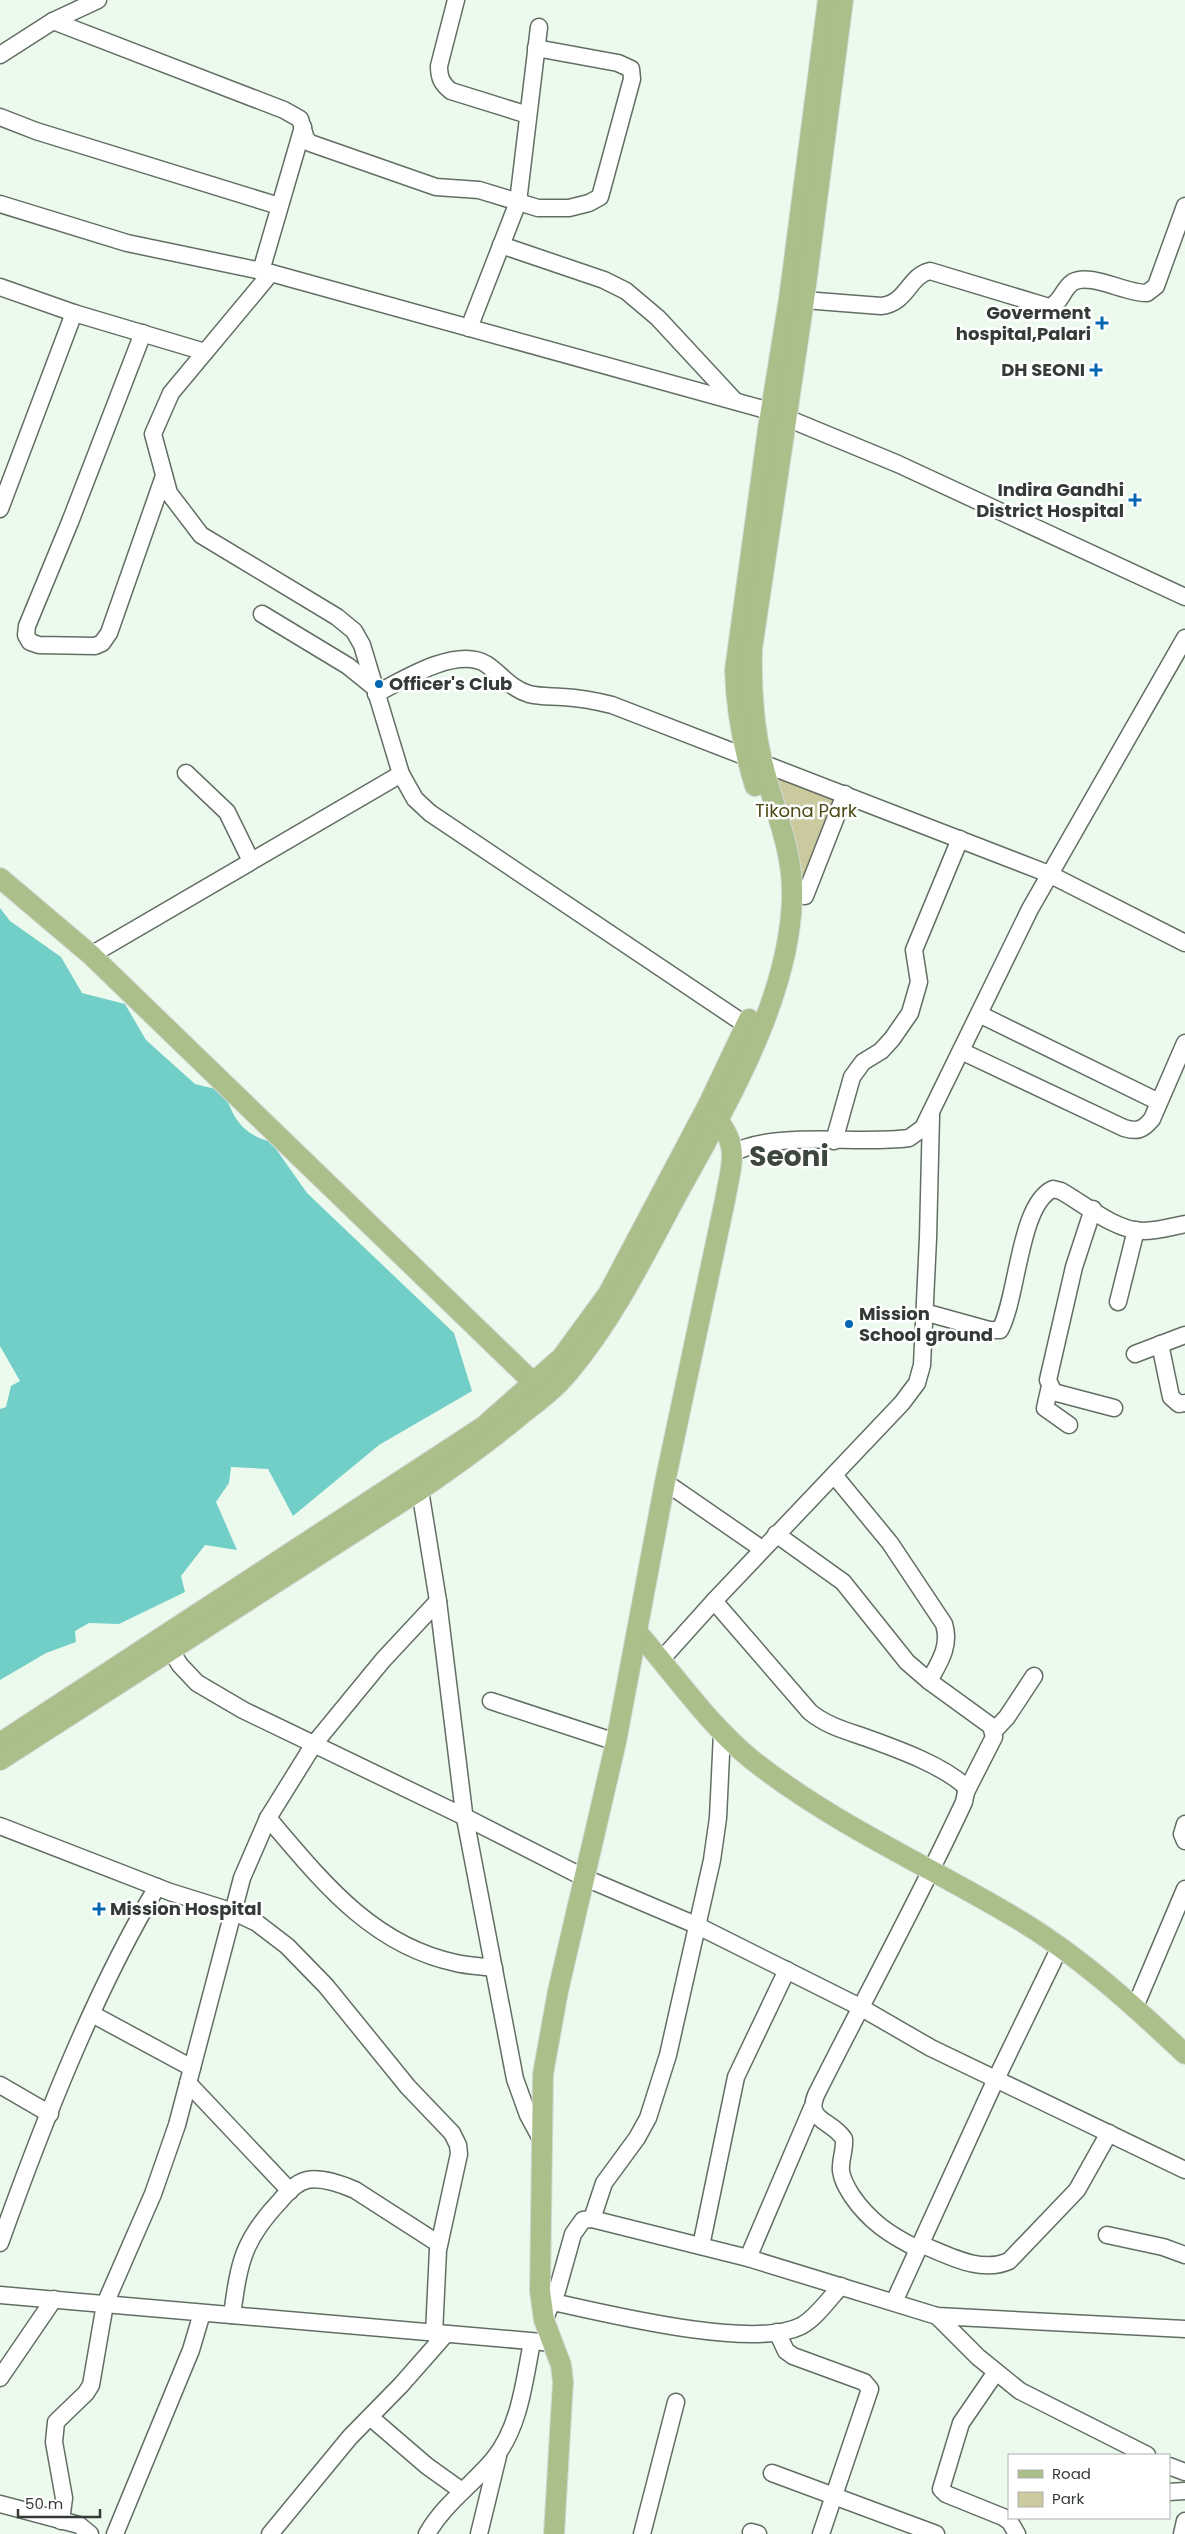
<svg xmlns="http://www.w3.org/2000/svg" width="1185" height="2534" font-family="Poppins,sans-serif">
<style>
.green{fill:#cbca9e}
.water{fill:#71cfc8}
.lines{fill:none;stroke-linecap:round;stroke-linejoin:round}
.minor-casing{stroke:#626e63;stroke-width:19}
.major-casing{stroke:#d6d8d7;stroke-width:22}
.minor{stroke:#fff;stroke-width:16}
.major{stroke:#aabf8a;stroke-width:20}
.poi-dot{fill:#0266b2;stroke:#fff;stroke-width:2}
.labels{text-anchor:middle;stroke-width:5;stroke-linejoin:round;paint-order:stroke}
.poi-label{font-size:18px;font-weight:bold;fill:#343a35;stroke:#fff;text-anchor:end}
.park-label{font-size:18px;fill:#4b4914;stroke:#fff}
.town-label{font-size:28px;font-weight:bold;fill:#3c473d;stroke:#fff}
</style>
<rect width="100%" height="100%" fill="#ecfaed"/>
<!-- green -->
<path class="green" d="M767 768 842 797 798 890Z"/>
<!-- water -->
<path class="water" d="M0 908 10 921 61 957 82 993 125 1004 146 1040 195 1084 224 1091C233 1118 242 1134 271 1142L307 1193 454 1333 472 1391 379 1445 293 1516 268 1469 231 1467 229 1483 216 1502 237 1550 205 1545 181 1576 185 1592 119 1624 89 1623 75 1631 76 1642 46 1653 0 1680V1409L6 1407 11 1386 20 1381 0 1346Z"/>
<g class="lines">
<defs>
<g id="minor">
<path d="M456 0 439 66C439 78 442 84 451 91L528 115"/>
<path d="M53 21 284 110 300 119 306 139 310 143 436 187 479 190 538 208H569L589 203 600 197 632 79 631 69 618 63 536 48"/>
<path d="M0 55 53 21 98 0"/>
<path d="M0 117 36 131 279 206"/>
<path d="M0 204 127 243 271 273 770 411 898 464 1185 597"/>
<path d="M501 245 604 280 626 291 658 318 735 401"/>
<path d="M261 271 303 127"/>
<path d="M271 273 171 393 153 434 169 493 201 535 337 617 354 631 362 645 401 774 415 799 430 813 755 1031"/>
<path d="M0 287 74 313 205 352"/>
<path d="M791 299 881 306C908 303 908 276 930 271L1049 307C1062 303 1062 289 1073 282 1090 272 1127 294 1147 293L1156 286 1185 206"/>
<path d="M469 328 518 202 539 27"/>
<path d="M143 333 70 522 27 626 26 635 30 642 39 645 95 646 102 643 109 633 164 476"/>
<path d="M0 509 74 313"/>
<path d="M262 614 348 666 374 687"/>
<path d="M376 694C402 680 457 646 486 664 501 674 511 689 529 694 540 697 552 696 563 697 580 698 596 701 612 705L1049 874 1185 943"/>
<path d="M186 773 227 812 251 861"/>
<path d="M805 896 845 794"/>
<path d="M91 955 401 774"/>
<path d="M979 1014 1159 1102"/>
<path d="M961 1051 1124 1128C1137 1132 1143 1130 1152 1119L1185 1043"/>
<path d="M834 1141 852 1077 863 1062 881 1051 892 1039 910 1013 919 982 914 950 960 839"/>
<path d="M733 1153C776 1130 858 1145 909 1138L923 1128 1030 909 1185 638"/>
<path d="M1093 1209 1074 1267 1048 1380 1053 1391 1057 1393 1114 1408"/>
<path d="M1118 1302 1136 1230"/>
<path d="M924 1312 989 1330H1000C1018 1297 1019 1204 1053 1189L1061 1191C1084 1204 1116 1231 1143 1231 1157 1231 1171 1227 1185 1224"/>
<path d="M1160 1344 1171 1397 1179 1404 1185 1403"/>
<path d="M1135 1354 1185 1335"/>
<path d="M1050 1386 1045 1408 1069 1425"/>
<path d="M834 1475 890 1543 944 1624C951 1646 939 1663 929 1681"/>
<path d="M665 1482 762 1549"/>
<path d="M420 1490 438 1601 464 1813 515 2079 528 2115 541 2139"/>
<path d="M776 1534 843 1582 907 1662 929 1681 991 1726 994 1737 966 1792"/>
<path d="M714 1601 810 1712C827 1726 847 1731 867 1738 897 1749 940 1764 965 1786L966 1792 964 1802C918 1901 865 1997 816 2095 805 2121 832 2120 844 2139 845 2150 840 2160 841 2171 842 2180 847 2188 852 2196 870 2222 890 2235 918 2249"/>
<path d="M165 1641 180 1665 197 1683 243 1710 465 1817 583 1877 696 1925 860 2007 931 2048 1185 2170"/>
<path d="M661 1660 714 1601 902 1403 917 1383 922 1365 928 1238 931 1115"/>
<path d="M491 1701 616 1742"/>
<path d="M994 1731 1007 1717 1034 1676"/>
<path d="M268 1818C321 1880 371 1945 456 1963 468 1966 481 1966 494 1968"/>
<path d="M1185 1824 1182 1834 1185 1841"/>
<path d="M0 1826 170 1892 234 1912 257 1923 287 1946 326 1986 408 2087 452 2133 458 2145 459 2154 438 2250 434 2334"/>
<path d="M1135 2007 1185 1889"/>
<path d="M92 2014 192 2068"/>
<path d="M188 2083 290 2191"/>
<path d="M0 2085 50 2114"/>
<path d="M592 2219 604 2183 637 2138 648 2118 668 2055 712 1860 718 1818 722 1733"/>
<path d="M1107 2235 1163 2247 1185 2255"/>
<path d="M0 2243C42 2126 93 1994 157 1887"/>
<path d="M920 2244C948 2255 980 2274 1009 2261L1077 2190 1109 2133"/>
<path d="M701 2246 736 2077 787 1970"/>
<path d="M748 2258 812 2108"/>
<path d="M0 2295 553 2343"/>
<path d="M553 2302C608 2314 753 2350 801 2326 816 2318 829 2299 841 2286"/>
<path d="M894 2302 996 2079 1060 1947"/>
<path d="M232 2315C239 2264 242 2241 280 2201 287 2193 295 2183 307 2180 322 2177 341 2184 355 2190L439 2244"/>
<path d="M937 2316 978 2357 1020 2391 1147 2455"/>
<path d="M544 2320 557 2291 573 2234 583 2220 592 2219 748 2258 937 2316 1185 2329"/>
<path d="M777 2332 786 2351 793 2356 864 2382 870 2389 821 2534"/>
<path d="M996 2372 961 2423 941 2489 946 2494 1003 2517 1010 2522 1017 2534"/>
<path d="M0 2378 54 2299"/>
<path d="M370 2417 427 2466 462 2491"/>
<path d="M1169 2466 1185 2472"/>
<path d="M772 2473 936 2534"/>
<path d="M1169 2492 1185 2491"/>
<path d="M0 2504 79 2525 90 2534"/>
<path d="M61 2521 64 2498 54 2442 56 2422 86 2393 91 2385 105 2304 153 2194 177 2125 242 1878 268 1818 314 1744 383 1660 438 1601"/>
<path d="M751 2532 758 2534"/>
<path d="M115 2534 191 2350 202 2313"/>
<path d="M270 2534 350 2437 401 2385 445 2335"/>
<path d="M427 2534C444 2504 471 2486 493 2460 520 2427 524 2382 532 2342"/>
<path d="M479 2534 498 2456"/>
<path d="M642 2534 676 2402"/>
<path d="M1182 2534 1185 2521"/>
</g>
<g id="major">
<path d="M755 786C743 747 736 710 735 670L768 429 789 299 828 0"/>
<path d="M0 878 91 955 543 1392"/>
<path d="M638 1633C675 1675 708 1724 751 1759 831 1823 927 1865 1014 1917 1077 1954 1132 2004 1185 2054"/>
<path d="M0 1743 484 1426 562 1357 608 1294 707 1107 749 1019"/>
<path d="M0 1760 420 1490C455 1466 489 1442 522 1414 539 1401 556 1388 569 1372 615 1317 645 1254 678 1193 726 1106 789 1000 792 899 794 850 773 808 762 761 753 723 751 688 752 649L804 300 843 0"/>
<path d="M554 2534 563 2382 561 2365 544 2320 540 2291 543 2074 558 1991 616 1742 665 1482 725 1200C732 1161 741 1144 711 1112"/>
</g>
</defs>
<!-- minor casing -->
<use href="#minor" class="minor-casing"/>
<!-- major casing -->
<use href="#major" class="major-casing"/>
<!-- minor -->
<use href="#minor" class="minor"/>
<!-- major -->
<use href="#major" class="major"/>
</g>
<!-- markers -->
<g class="poi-dot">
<path d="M1099.5 315.5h5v5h5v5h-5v5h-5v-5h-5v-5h5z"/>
<path d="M1093.5 362.5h5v5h5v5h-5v5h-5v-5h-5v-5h5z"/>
<path d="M1132.5 492.5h5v5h5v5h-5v5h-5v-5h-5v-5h5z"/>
<circle cx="379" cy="684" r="5"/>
<circle cx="849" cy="1324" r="5"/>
<path d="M96.5 1901.5h5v5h5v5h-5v5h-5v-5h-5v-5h5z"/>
</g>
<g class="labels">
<!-- poi labels -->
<g class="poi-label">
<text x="1091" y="319">Goverment<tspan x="1091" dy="21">hospital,Palari</tspan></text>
<text x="1085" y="376">DH SEONI</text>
<text x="1124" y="496">Indira Gandhi<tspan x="1124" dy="21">District Hospital</tspan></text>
<text x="389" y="690" text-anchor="start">Officer's Club</text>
<text x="859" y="1320" text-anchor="start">Mission<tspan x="859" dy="21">School ground</tspan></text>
<text x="110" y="1915" text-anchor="start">Mission Hospital</text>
</g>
<!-- park labels -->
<g class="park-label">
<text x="806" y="817">Tikona Park</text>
</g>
<!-- town labels -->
<g class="town-label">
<text x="789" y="1166">Seoni</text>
</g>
</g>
<!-- legend -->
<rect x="1008" y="2454" width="162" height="65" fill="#ffffff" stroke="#aeb0ae"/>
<rect x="1018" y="2470" width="25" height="8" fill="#aabf8a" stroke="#aeb0ae"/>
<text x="1052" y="2479" font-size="15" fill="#343a35">Road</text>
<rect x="1018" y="2492" width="25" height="15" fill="#cbca9e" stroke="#aeb0ae"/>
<text x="1052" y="2504" font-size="15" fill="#343a35">Park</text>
<!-- scale -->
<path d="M18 2509v8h82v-8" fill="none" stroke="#343a35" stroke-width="2.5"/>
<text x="25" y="2509" font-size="15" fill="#343a35" stroke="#ffffff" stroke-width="4" paint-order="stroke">50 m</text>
</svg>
